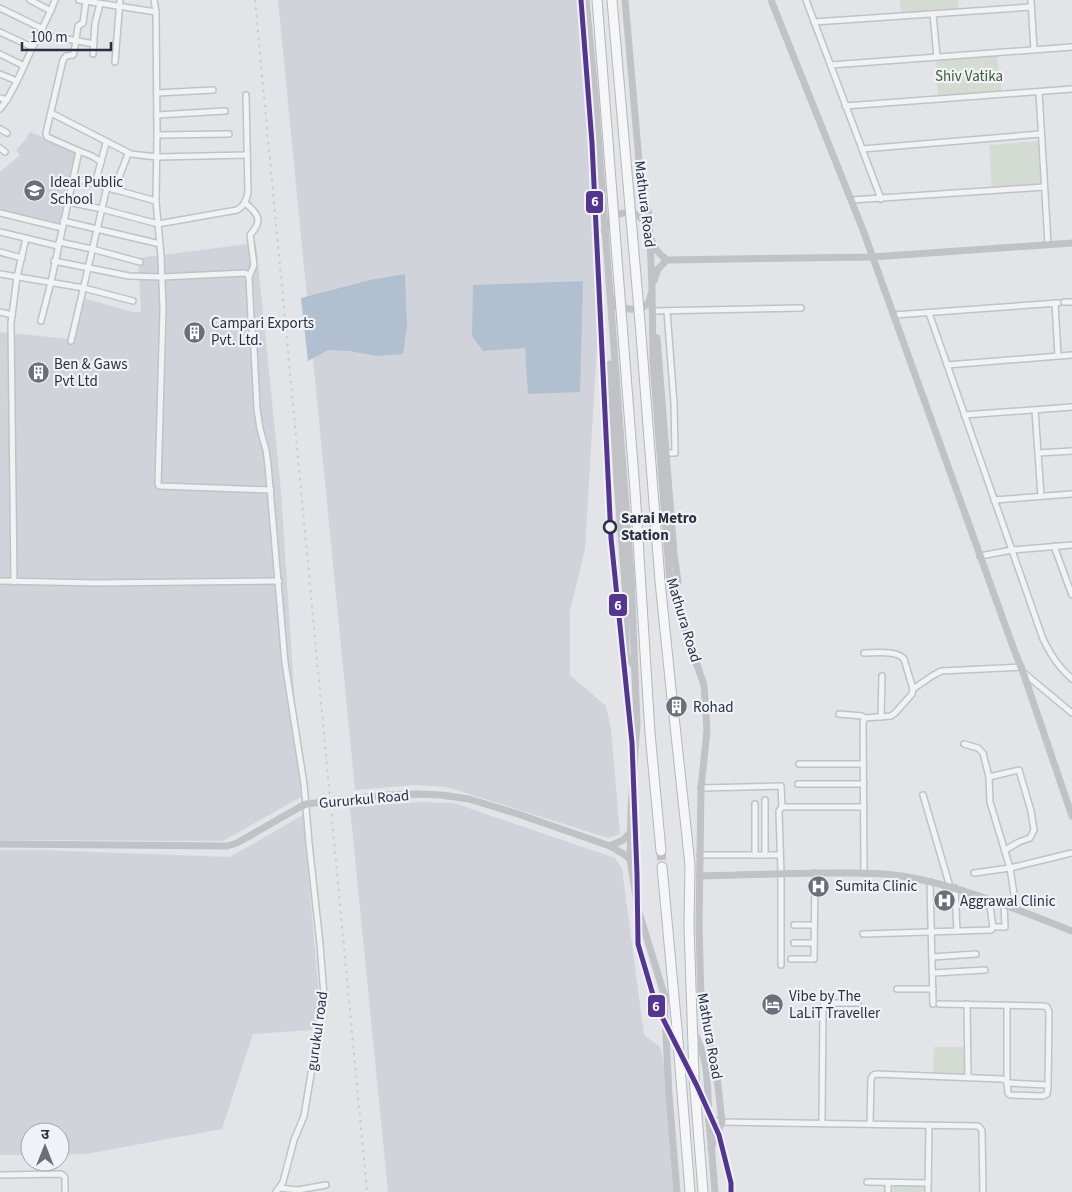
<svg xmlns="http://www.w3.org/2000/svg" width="1072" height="1192" font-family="'Source Sans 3','Noto Sans Devanagari',sans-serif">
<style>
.built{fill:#d0d3da}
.green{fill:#d3dbd2}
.water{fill:#b0c0d1}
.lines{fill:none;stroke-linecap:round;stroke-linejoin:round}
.highway-tunnel{stroke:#bdc0c6;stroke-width:9;stroke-dasharray:9 4.5;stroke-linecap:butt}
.street-casing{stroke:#c0c2c5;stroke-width:8}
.highway-casing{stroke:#b4b7bc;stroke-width:11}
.street{stroke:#f1f2f4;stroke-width:5}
.secondary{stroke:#c0c2c6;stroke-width:7}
.highway{stroke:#f6f6f6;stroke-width:9}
.rail{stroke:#cbcccf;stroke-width:2;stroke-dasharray:2.5 5;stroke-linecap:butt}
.highway-bridge-casing{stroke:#b4b7bc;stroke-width:11;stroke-linecap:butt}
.highway-bridge{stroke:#f6f6f6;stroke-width:9}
.metro-1-casing{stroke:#eff2f6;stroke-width:9}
.metro-1{stroke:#553592;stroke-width:5}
.stop-dot{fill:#eff2f6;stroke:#293140;stroke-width:2.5}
.labels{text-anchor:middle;stroke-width:4.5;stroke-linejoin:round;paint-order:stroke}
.park-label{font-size:15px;fill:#3d5b36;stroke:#eff2f6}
.poi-label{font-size:15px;fill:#293140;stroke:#eff2f6;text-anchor:start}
.street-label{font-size:15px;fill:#293140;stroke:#eff2f6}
.stop-label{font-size:15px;font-weight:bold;fill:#293140;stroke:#eff2f6;text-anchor:start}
.line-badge{stroke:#eff2f6;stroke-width:2}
.badge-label{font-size:14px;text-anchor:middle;font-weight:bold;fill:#fff}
</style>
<rect width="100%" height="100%" fill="#e2e4e7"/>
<!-- built -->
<g class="built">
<path d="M278 0H577L600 296 585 549 570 611V675L606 706 611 729 620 834 608 838 447 787 414 785 355 790Z"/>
<path d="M30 132 73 149 77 157 60 223 0 210V172L20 155 16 150 26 139Z"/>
<path d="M256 243 281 491 301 797 223 841 0 840V332L69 339 79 297 133 312H141L138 258Z"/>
<path d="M418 802 454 803 615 858 622 869 644 1035 660 1047 671 1094 680 1192H388L350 807Z"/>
<path d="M303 815 320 1007 312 1030 253 1034 222 1129 86 1154 60 1155V1132H30V1155H0V850H41L230 857Z"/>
</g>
<!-- green -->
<g class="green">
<path d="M900 0H958V10L901 14Z"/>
<path d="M997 56 1002 92 938 97 936 60Z"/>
<path d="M1038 141 1041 185 992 189 989 145Z"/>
<path d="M934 1047H965L964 1074H933Z"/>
<path d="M893 1185H925L926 1192H893Z"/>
</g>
<!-- water -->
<g class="water">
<path d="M405 274 407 326 403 354 376 356 350 351 328 350 308 361 301 298 370 280Z"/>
<path d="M583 281 580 392 528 394 525 348 483 351 472 336 473 285Z"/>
</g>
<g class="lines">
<!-- highway-tunnel -->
<g class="highway-tunnel">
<path d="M672 699 674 716"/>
<path d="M661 851 662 867"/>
</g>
<defs>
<g id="street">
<path d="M30 0 51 11"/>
<path d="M79 0 156 12"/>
<path d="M154 0 156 12 157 135 156 201"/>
<path d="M806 0 881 199"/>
<path d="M1031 0 1034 50"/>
<path d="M0 8 43 29"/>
<path d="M933 14 937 57"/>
<path d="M814 22 1031 7"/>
<path d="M0 32 32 47"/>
<path d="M40 34 94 44"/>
<path d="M0 54 24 66"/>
<path d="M93 54 95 23 100 4"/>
<path d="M115 62 120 0"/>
<path d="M831 65 1072 47"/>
<path d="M0 74 17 81"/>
<path d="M1039 92 1048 244"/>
<path d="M157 93 213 90"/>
<path d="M0 98 7 100"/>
<path d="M845 106 1072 89"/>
<path d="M0 109C13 93 21 72 30 53 38 35 48 19 55 0"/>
<path d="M51 113 131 154 157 157 247 155"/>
<path d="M157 115 225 111"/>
<path d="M0 129 7 133"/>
<path d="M157 135 229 134"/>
<path d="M0 148 5 152"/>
<path d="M862 149 1041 134"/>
<path d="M79 151 92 156 101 162"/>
<path d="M73 178 156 201 161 257 163 309 158 484 159 486 271 490"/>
<path d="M95 184 106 143"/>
<path d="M114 190 128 154"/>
<path d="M852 200 1044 187"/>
<path d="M68 202 102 209 158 224 237 210C244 206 246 201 248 193L246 95"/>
<path d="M245 203C259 214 263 221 250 235L254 265 249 277"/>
<path d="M0 213 62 228"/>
<path d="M63 221 160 244"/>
<path d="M0 232 58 246"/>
<path d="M59 242 92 249 140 262"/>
<path d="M0 252 22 258"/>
<path d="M54 261 129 276 162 277 245 273 248 275 249 277 251 319 254 349 257 409 260 429 266 450 268 465 285 663 304 784 309 843 320 944 324 996 304 1116 294 1140 283 1182 276 1192"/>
<path d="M0 274 84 288 133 301"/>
<path d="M1064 302H1072"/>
<path d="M1055 303 1058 356"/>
<path d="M653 311 801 308"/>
<path d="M0 312 12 315"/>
<path d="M929 313 1043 639C1052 657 1058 666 1072 679"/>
<path d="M894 315 1058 303"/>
<path d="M41 321 51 282 79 151 47 137 46 133 63 60 66 56 73 55 74 53 78 26 83 23 86 1"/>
<path d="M71 341 107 187"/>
<path d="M947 365 1072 355"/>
<path d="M1035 410 1041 496"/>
<path d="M964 415 1072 407"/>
<path d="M666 453H675L674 403 667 311"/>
<path d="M1038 453 1072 451"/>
<path d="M994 500 1072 494"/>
<path d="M1054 546 1072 595"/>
<path d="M980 556 1012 550 1072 545"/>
<path d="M0 581 97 583 279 581"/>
<path d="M14 582 11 323 17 277 26 238"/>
<path d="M864 653C875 653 897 650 904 659L913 689 912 694 895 713 891 716 865 718 863 722 864 873"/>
<path d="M1024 673 1072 713"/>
<path d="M913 689 932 676 941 671 1021 667"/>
<path d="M839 714 862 716 865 718"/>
<path d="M881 717 882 676"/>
<path d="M964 744 978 748 983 753 989 777 990 802 1010 868 1014 894V908"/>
<path d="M799 764H863"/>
<path d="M989 777 1019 770 1031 811 1034 830 1030 838 1019 842 1005 850"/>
<path d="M798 784H864"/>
<path d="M701 788 781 786 782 807"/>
<path d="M923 795 950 887"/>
<path d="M765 800V855"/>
<path d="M755 804V855"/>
<path d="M700 855H780"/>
<path d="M974 873 1010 868 1072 853"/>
<path d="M930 882 933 1004"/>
<path d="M955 888 957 931"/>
<path d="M794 925H814"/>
<path d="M993 927H1005L1004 905"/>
<path d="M863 934 991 930 993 927 989 900"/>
<path d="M794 943H814"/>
<path d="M932 957 976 954"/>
<path d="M791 959H814L815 873"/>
<path d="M781 965V874L779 811 782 807H864"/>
<path d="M933 973 985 970"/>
<path d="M897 989H933"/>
<path d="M967 1004 968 1077"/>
<path d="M1007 1081V1005"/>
<path d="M1007 1083 1048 1085"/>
<path d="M709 1120 722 1122 978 1126 981 1129 982 1131 983 1192"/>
<path d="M822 1123 823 1007V1005L828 1003H858"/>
<path d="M870 1124 871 1079 873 1075 876 1074 1002 1079 1007 1081 1008 1093 1010 1095 1043 1096 1047 1094 1048 1087 1049 1012 1047 1007 1043 1006 939 1004"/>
<path d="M0 1175 61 1174 64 1176 65 1178V1192"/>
<path d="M867 1182 928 1183"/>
<path d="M280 1188 298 1190 326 1185"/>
<path d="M888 1192V1182"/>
<path d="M928 1192 929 1125"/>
</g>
<g id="highway">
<path d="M640 322 660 581 672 699"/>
<path d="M622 323 635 491 650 733 661 851"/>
<path d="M674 716 690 865 689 926 694 1076 703 1192"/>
<path d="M662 867 677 1029 690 1192"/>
</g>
</defs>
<!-- street casing -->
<use href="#street" class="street-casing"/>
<!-- highway casing -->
<use href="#highway" class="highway-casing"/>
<!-- street -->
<use href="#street" class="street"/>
<!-- secondary -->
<g class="secondary">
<path d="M586 0 595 94 631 576 637 724 631 808 630 859 638 909 664 994 675 1007"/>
<path d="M625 0 641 184 649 215 652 288 653 361 669 570 671 590 704 685 707 731 701 788 699 926 701 998 705 1024 716 1067 722 1122 711 1148"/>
<path d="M771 0 863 230 1013 647 1024 675 1072 816"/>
<path d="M604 231C606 228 608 223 610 220 617 212 632 210 640 217 644 221 646 225 648 231"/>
<path d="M652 241C655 250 660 255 667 260L872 257 1072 243"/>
<path d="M654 281 658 269 667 260"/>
<path d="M611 297 613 303 617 307C625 309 639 311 646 305 649 303 650 298 651 294"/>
<path d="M657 338 674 554 678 582 675 598"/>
<path d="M610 364 617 480 626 597V653L628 659 634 665"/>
<path d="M0 844 227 846 237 843 300 807 306 804 387 795 418 794 441 795 469 799 518 814 610 846 622 853 630 859"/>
<path d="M610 846 623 840 630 833"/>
<path d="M700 876C743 875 786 873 830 873 854 873 878 872 902 876 961 886 1016 909 1072 931"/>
<path d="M664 994 669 1095 677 1192"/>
<path d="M692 1029C710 1059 707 1086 709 1119 711 1143 713 1168 715 1192"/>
</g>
<!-- highway -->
<use href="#highway" class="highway"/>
<!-- rail -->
<path class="rail" d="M255 0 367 1192"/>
<defs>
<g id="highway-bridge">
<path d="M597 0 622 323"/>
<path d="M612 0 640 322"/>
</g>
</defs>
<!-- highway-bridge casing -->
<use href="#highway-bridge" class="highway-bridge-casing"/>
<!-- highway-bridge -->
<use href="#highway-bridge" class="highway-bridge"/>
<defs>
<path id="metro-1" d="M581 0 592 143 611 538 632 743 637 874 638 944 656 1005 697 1086 719 1135 731 1183V1192"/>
</defs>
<!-- metro-1 casing -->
<use href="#metro-1" class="metro-1-casing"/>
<!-- metro-1 -->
<use href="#metro-1" class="metro-1"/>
</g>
<!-- icons -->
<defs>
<symbol id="school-disc" viewBox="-11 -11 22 22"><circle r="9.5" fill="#6a707a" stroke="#eff2f6"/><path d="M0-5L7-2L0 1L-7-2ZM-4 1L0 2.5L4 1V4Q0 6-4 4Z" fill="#fff"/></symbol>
<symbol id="building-disc" viewBox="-11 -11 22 22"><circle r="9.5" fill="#6a707a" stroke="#eff2f6"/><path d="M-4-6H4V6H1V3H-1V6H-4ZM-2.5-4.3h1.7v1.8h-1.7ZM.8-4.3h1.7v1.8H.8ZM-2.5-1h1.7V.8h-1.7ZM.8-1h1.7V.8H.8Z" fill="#fff"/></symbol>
<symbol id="hospital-disc" viewBox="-11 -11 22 22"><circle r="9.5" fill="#6a707a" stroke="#eff2f6"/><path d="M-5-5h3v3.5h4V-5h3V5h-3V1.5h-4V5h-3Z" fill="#fff"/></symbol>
<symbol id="hotel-disc" viewBox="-11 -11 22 22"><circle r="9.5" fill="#6a707a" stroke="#eff2f6"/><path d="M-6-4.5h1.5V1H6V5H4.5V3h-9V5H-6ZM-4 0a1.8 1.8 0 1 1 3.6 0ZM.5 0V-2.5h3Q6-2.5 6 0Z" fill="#fff"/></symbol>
</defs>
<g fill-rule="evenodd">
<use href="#school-disc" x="22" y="178" width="25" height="25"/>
<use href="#building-disc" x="182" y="320" width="25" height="25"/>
<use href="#building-disc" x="26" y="360" width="25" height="25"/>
<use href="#building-disc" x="664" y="694" width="25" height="25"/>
<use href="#hospital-disc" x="806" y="874" width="25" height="25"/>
<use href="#hospital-disc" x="932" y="888" width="25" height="25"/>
<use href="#hotel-disc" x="760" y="992" width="25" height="25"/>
</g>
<!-- markers -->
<circle class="stop-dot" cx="610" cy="527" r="6"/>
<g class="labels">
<!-- park labels -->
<g class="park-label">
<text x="969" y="81">Shiv Vatika</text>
</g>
<!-- poi labels -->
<g class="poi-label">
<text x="50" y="187">Ideal Public<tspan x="50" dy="17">School</tspan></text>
<text x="211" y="328">Campari Exports<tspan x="211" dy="17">Pvt. Ltd.</tspan></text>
<text x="54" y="369">Ben &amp; Gaws<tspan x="54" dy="17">Pvt Ltd</tspan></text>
<text x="693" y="712">Rohad</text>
<text x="835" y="891">Sumita Clinic</text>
<text x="960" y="906">Aggrawal Clinic</text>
<text x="789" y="1001">Vibe by The<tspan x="789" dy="17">LaLiT Traveller</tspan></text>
</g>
<!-- street labels -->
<g class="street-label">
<text transform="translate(645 204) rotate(83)" y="5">Mathura Road</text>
<text transform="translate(684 620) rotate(73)" y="5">Mathura Road</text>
<text transform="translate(364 799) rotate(-5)" y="5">Gururkul Road</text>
<text transform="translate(317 1031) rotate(-82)" y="5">gurukul road</text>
<text transform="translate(710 1036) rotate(80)" y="5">Mathura Road</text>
</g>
<!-- stop labels -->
<g class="stop-label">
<text x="621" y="523">Sarai Metro<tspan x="621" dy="17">Station</tspan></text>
</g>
</g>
<g class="line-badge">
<rect x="585" y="190" width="19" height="24" rx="5" fill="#553592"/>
<rect x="608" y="593" width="20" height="24" rx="5" fill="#553592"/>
<rect x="647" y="994" width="19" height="24" rx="5" fill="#553592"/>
</g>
<g class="badge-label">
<text x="595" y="206">6</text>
<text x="618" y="610">6</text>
<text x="656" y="1011">6</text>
</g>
<!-- north arrow -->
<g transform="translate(45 1147)"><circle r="24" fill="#eff2f6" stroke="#a0a5ad"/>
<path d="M0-4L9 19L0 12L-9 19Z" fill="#6a707a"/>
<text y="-8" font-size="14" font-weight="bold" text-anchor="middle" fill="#293140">उ</text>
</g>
<!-- scale -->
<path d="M22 42v8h89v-8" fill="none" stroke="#293140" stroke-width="2.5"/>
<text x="30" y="42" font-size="15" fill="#293140" stroke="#eff2f6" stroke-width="4" paint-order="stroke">100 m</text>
</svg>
